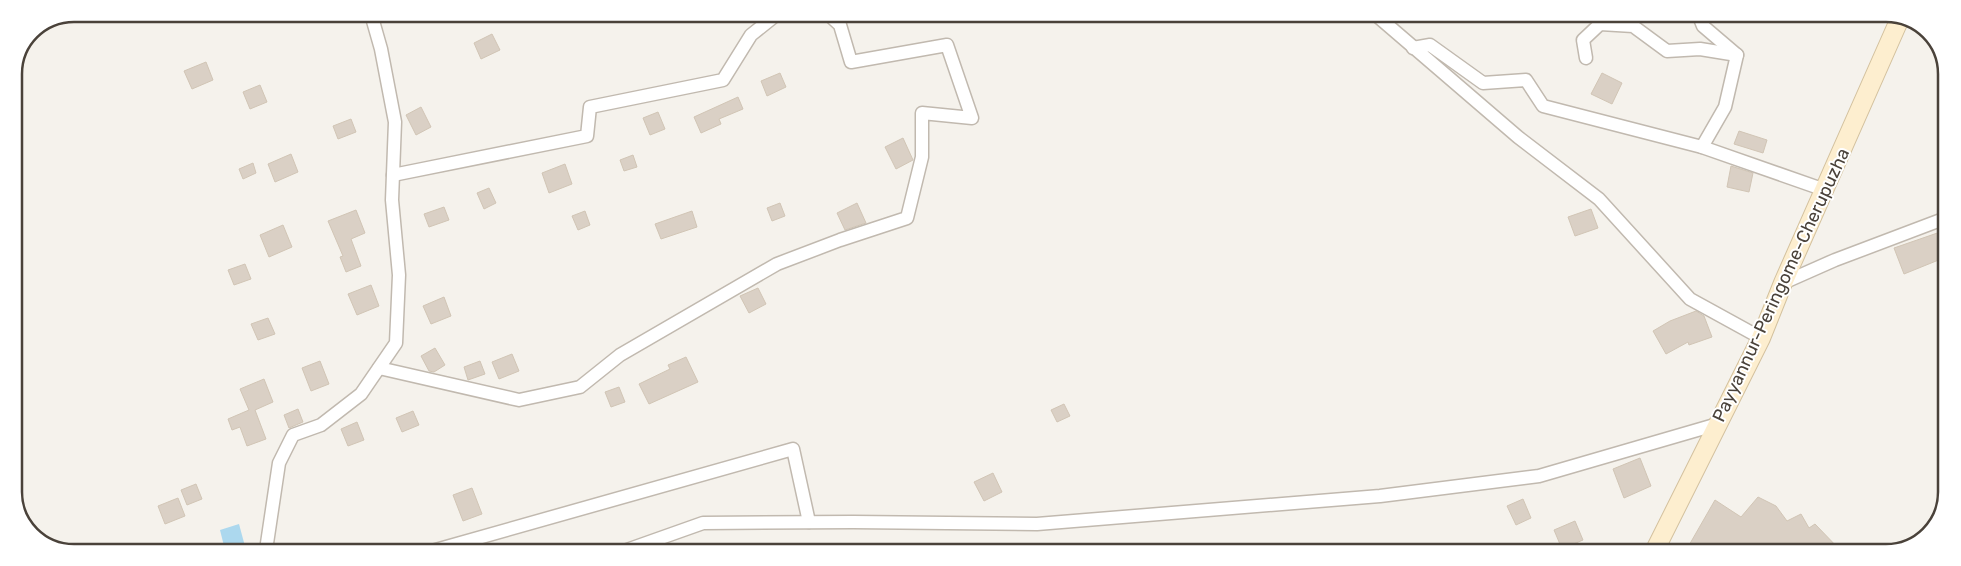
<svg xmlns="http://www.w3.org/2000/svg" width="1961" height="566" font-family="Rubik,sans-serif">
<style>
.water{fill:#acd8ee}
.building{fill:#dad0c5;stroke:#d1c5b5}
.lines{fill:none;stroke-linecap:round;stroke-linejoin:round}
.street-casing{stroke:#c1b9af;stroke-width:15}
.secondary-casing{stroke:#d3c19e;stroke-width:20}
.street{stroke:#fff;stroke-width:12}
.secondary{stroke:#fdeecf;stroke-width:18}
.labels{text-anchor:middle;stroke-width:4;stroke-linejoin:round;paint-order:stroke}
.street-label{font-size:18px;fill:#4a423a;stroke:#fff}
.rim{fill:none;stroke:#4a423a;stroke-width:2.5}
</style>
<rect width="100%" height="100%" fill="#f5f2ec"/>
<!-- water -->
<path class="water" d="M239 524 246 550H225L220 530Z"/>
<!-- building -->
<g class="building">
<path d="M492 34 500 50 481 59 474 43Z"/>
<path d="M206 62 213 80 192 89 184 71Z"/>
<path d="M780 73 786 87 767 96 761 81Z"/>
<path d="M1602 73 1622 83 1612 104 1591 94Z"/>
<path d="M260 85 267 102 250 109 243 92Z"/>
<path d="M738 97 743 109 719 119 721 124 701 133 694 117Z"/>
<path d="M421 107 431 127 416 135 406 115Z"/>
<path d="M658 112 665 129 650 135 643 118Z"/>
<path d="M351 119 356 132 338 139 333 126Z"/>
<path d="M1739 131 1767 140 1763 153 1734 144Z"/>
<path d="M903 138 913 160 896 169 885 147Z"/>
<path d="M291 154 298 172 275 182 268 164Z"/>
<path d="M633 155 637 167 624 171 620 160Z"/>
<path d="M253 163 256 173 243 179 239 169Z"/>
<path d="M565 164 572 184 549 193 542 173Z"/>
<path d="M1731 166 1753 173 1749 192 1727 187Z"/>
<path d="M489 188 496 203 484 209 477 193Z"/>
<path d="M780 203 785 216 772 221 767 208Z"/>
<path d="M857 203 866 223 845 230 837 213Z"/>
<path d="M444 207 449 220 429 227 424 214Z"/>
<path d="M1591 209 1598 228 1575 236 1568 217Z"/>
<path d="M356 210 365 233 351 239 361 266 346 272 340 257 343 256 328 221Z"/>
<path d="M585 211 590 225 578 230 572 216Z"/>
<path d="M692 211 697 227 661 239 655 224Z"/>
<path d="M283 225 292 247 269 257 260 235Z"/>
<path d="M1946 230V257L1904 274 1894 248Z"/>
<path d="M245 264 251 279 234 285 228 270Z"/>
<path d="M371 285 379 306 357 315 348 294Z"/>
<path d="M758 288 766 304 749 313 740 296Z"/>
<path d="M444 297 451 316 431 324 423 306Z"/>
<path d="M1696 311 1704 316 1712 337 1689 345 1688 342 1666 354 1653 331 1670 321Z"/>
<path d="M268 318 275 334 258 340 251 324Z"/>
<path d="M435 348 445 365 434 372 429 371 421 356Z"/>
<path d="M512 354 519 371 499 379 492 362Z"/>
<path d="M686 357 698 382 649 404 639 384 670 369 668 365Z"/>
<path d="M320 361 329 384 311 391 302 368Z"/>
<path d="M480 361 485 374 468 380 464 367Z"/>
<path d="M264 379 273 402 255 410 266 439 247 446 240 427 232 430 228 419 249 410 240 389Z"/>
<path d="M619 387 625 402 611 407 605 392Z"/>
<path d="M1064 404 1070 416 1057 422 1051 410Z"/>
<path d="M298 409 303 422 289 428 284 415Z"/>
<path d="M413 411 419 425 402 432 396 418Z"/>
<path d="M357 422 364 440 348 446 341 429Z"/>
<path d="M1640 458 1651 486 1624 498 1613 469Z"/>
<path d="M993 473 1002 492 984 501 974 482Z"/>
<path d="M196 484 202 499 187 505 181 490Z"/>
<path d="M472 488 482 514 463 521 453 495Z"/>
<path d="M1758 497 1776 506 1787 521 1801 514 1809 528 1815 524 1842 552H1801L1794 546 1785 552H1693L1688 547 1715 500 1741 517Z"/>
<path d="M178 498 185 516 165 524 158 506Z"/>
<path d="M1523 499 1531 518 1516 525 1507 506Z"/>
<path d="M1575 521 1583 540 1562 549 1554 530Z"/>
</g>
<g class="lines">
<defs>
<g id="street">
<path d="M1376 15 1518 137 1599 199 1690 299 1761 338"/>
<path d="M1699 16 1703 26 1737 55 1725 107 1702 147"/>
<path d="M1413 48 1430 45 1483 83 1526 80 1543 106 1702 147 1825 190"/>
<path d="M1586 58 1583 40 1600 24 1633 26 1667 51 1700 49 1737 55"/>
<path d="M393 175 587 136 590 107 723 80 751 35 776 15"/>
<path d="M1783 283 1835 260 1946 218"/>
<path d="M379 368 519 400 580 387 620 355 777 264 840 240 907 218 922 157V113L972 118 947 45 851 62 840 25 829 15"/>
<path d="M266 550 279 463 293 435 321 425 361 394 396 343 399 275 392 200 395 122 381 49 371 14"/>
<path d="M432 551 793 449 809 522"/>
<path d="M624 551 703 523 853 522 1037 524 1380 496 1539 476 1718 424"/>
</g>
<path id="secondary" d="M1654 552 1761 338 1783 283 1901 16"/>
</defs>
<!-- street casing -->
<use href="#street" class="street-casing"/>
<!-- secondary casing -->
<use href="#secondary" class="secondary-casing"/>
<!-- street -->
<use href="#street" class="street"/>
<!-- secondary -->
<use href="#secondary" class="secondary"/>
</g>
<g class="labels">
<!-- street labels -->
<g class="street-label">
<text transform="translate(1781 285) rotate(-65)" y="6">Payyannur-Peringome-Cherupuzha</text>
</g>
</g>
<!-- crop -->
<path d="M0 0H1961V566H0ZM74 22H1886A52 52 0 0 1 1938 74V492A52 52 0 0 1 1886 544H74A52 52 0 0 1 22 492V74A52 52 0 0 1 74 22Z" fill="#fff" fill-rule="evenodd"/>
<path class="rim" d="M74 22H1886A52 52 0 0 1 1938 74V492A52 52 0 0 1 1886 544H74A52 52 0 0 1 22 492V74A52 52 0 0 1 74 22Z"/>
</svg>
